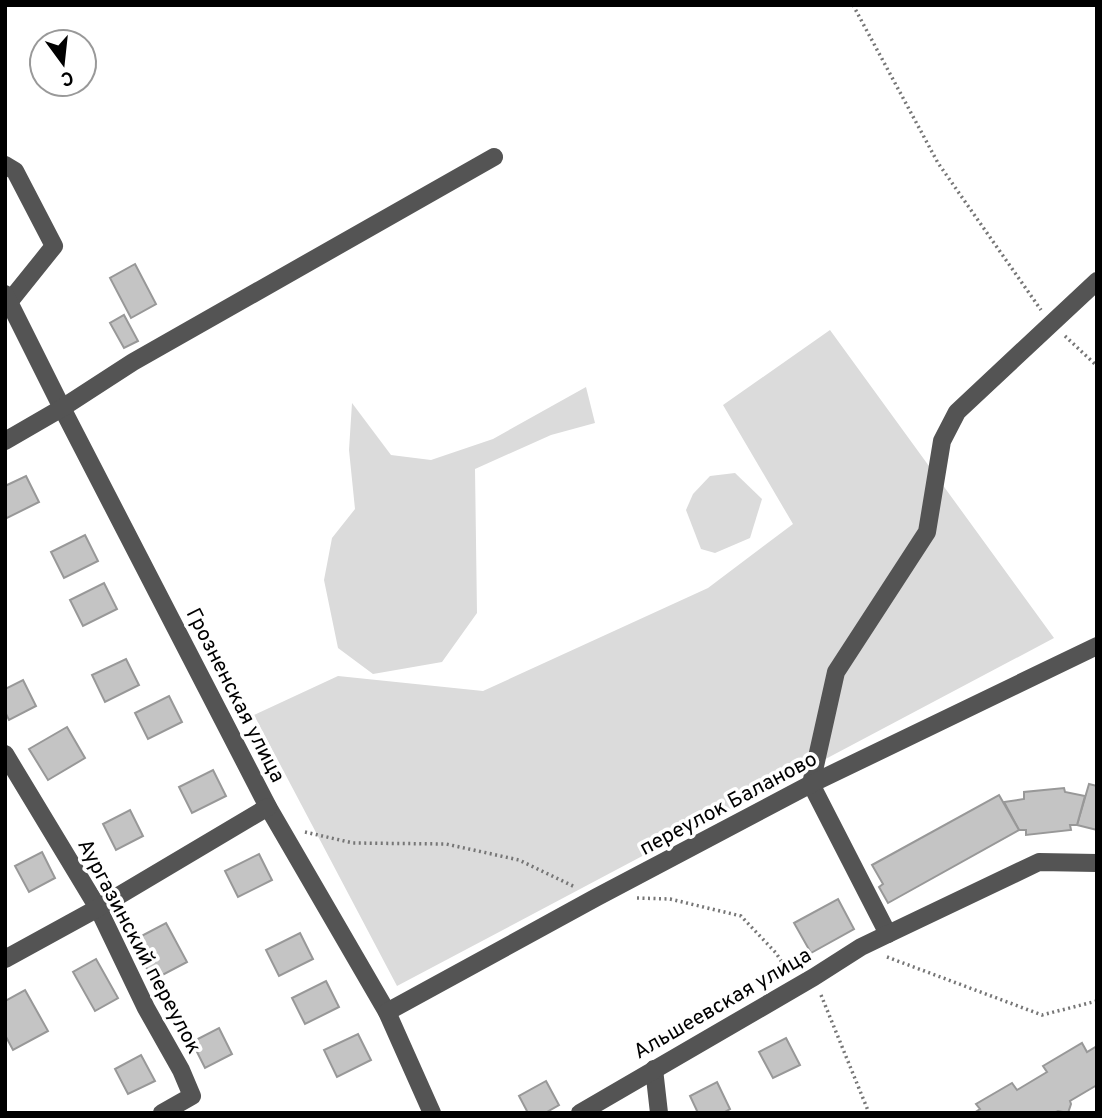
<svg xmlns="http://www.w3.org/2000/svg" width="1102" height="1118" font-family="Overpass,sans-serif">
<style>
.green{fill:#dbdbdb}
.building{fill:#c4c4c4;stroke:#989898;stroke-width:2}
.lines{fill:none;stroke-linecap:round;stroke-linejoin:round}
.path{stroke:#767676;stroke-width:3.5;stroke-dasharray:2 3.5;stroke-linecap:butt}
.minor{stroke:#545454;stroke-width:18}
.labels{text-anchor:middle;stroke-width:7;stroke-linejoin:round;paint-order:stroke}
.street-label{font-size:21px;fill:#000;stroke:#fff}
</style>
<rect width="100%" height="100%" fill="#fff"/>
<!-- green -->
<g class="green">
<path d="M830 330 1054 638 397 986 254 715 338 676 483 691 708 588 793 524 723 405Z"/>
<path d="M586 387 595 423 551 435 475 469 477 613 442 662 373 674 338 648 324 580 332 538 355 509 349 450 352 403 391 455 431 460 493 439Z"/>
<path d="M735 473 762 499 750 538 715 553 701 549 686 510 693 494 710 476Z"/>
</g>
<!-- building -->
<g class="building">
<path d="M135 264 156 304 131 318 110 278Z"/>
<path d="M124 315 138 341 124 348 110 323Z"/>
<path d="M26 476 39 502 5 519V486Z"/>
<path d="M85 535 98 561 64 578 51 552Z"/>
<path d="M104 583 117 609 83 626 70 600Z"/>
<path d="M126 659 139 685 105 702 92 675Z"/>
<path d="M23 680 36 706 9 720 5 712V689Z"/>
<path d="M169 696 182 722 148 739 135 713Z"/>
<path d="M67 727 85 758 48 780 29 749Z"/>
<path d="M213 770 226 796 192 813 179 787Z"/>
<path d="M1089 784 1097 786V830L1077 825Z"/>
<path d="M1064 788 1065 792 1085 796 1077 825H1070L1071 830 1026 835V830H1019L1004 802 1024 799V792Z"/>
<path d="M999 795 1019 830 888 903 879 887 883 884 872 865Z"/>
<path d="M130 810 143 836 116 850 103 824Z"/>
<path d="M42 852 55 878 29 892 15 866Z"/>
<path d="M259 854 272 880 238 897 225 871Z"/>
<path d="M838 899 854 929 811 953 794 923Z"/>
<path d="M166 923 187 962 153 980 132 941Z"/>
<path d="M300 933 313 959 279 976 266 950Z"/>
<path d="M96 959 118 998 95 1011 73 972Z"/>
<path d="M326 981 339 1007 305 1024 292 998Z"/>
<path d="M25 990 48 1031 13 1050 5 1035V1001Z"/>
<path d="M219 1028 232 1054 205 1068 192 1042Z"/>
<path d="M358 1034 371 1060 337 1077 324 1050Z"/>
<path d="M786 1038 800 1065 773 1078 759 1052Z"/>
<path d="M1082 1043 1087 1052 1097 1046V1085L1070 1101 1071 1104 1068 1113 1058 1111 1054 1113H974L980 1109 976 1104 1012 1083 1017 1090 1047 1072 1043 1066Z"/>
<path d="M141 1055 155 1081 128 1094 115 1069Z"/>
<path d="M546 1081 559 1105 545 1113H528L519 1096Z"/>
<path d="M717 1082 730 1109 723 1113H698L690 1096Z"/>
</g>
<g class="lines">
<!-- path -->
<g class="path">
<path d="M853 5 938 163 1041 310"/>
<path d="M1065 336 1097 366"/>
<path d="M305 832 353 843 446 844 519 860 575 887"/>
<path d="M637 898 670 899 741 916 776 953 787 970"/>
<path d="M887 957 1042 1015 1097 1001"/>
<path d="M821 995 869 1113"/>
</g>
<!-- minor -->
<g class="minor">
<path d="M5 165 15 171 54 246 9 302"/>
<path d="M5 294 62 408 268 807 387 1012 432 1113"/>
<path d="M5 441 62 408 133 362 494 157"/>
<path d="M5 754 98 908 146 1008 181 1070 192 1096 162 1113"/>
<path d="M888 934 811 784 836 672 927 532 942 441 957 412 1097 281"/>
<path d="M5 959 98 908 268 807"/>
<path d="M387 1012 597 897 811 784 1097 646"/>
<path d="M654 1069 659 1113"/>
<path d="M580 1113 814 977 861 947 888 934 1039 862 1097 863"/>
</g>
</g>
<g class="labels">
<!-- street labels -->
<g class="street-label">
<text transform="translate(236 695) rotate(63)" y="7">Грозненская улица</text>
<text transform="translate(728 803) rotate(-28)" y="7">переулок Баланово</text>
<text transform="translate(140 946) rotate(62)" y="7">Аургазинский переулок</text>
<text transform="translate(722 1003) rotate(-30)" y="7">Альшеевская улица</text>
</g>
</g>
<!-- border -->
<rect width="1102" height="1118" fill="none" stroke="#000000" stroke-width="14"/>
<!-- north arrow -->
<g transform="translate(63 63) rotate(165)"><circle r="33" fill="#ffffff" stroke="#999999" stroke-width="2"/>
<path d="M0-5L12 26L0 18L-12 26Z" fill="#000000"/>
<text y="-10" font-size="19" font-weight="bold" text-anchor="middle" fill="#000000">С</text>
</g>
</svg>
